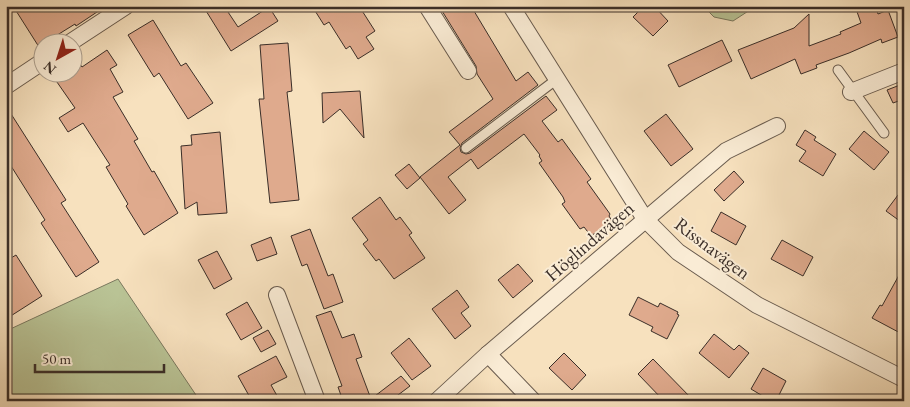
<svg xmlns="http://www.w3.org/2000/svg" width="910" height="407" font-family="'EB Garamond',serif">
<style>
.green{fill:#b9c395;stroke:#7a785e}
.building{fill:#dfaa8d;stroke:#3a2e28}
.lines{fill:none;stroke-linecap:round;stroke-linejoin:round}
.lane-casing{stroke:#695b4e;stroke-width:11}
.street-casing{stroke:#695b4e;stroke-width:18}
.lane{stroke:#faecd5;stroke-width:9}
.street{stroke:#faecd5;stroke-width:16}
.labels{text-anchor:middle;stroke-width:4;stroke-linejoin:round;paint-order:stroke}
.street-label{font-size:19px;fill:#3a2e28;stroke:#faecd5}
</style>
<rect width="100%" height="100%" fill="#f7e1be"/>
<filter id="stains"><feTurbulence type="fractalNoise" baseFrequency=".004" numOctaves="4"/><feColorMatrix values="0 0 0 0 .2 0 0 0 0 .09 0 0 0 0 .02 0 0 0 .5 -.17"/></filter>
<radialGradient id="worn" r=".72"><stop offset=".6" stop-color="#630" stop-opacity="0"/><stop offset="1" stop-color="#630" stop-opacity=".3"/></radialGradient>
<!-- green -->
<g class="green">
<path d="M703 6H752L753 8 733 21 714 17Z"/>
<path d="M118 279 200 401H6V331Z"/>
</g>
<!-- building -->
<g class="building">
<path d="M13 6H106L76 26 75 24 46 42H42V45L39 47Z"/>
<path d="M203 6H224L238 27 269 7 278 21 231 51Z"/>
<path d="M312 6H359L375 31 366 37 374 49 358 59 350 46 346 49 329 22 324 25Z"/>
<path d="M439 6H471L516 81 528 72 538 85 462 143 460 148 461 152 466 154 470 153 546 96 557 110 542 121 558 142 562 139 591 179 587 182 610 214 609 216 612 221 591 236 584 227 580 229 562 204 565 202 563 197 539 163 542 161 539 156 540 155 524 134 478 169 471 159 448 177 466 200 449 214 420 177 460 145 449 132 493 99 477 74 476 66Z"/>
<path d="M644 6H654L668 21 653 36 633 17Z"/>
<path d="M855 6H875L878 14 888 10 898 37 882 43 881 39 849 53 816 65 817 68 801 74 795 59 751 79 738 50 794 28 809 14V46L841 34 840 32 861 23Z"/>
<path d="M153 20 181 66 186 63 213 103 188 119 159 73 154 77 128 35Z"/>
<path d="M722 40 732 61 679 87 668 65Z"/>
<path d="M288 43 292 91 287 92 299 200 270 203 259 99H264L260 45Z"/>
<path d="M107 50 117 65 110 69 123 92 113 97 138 139 134 141 152 172 154 171 178 213 144 235 126 206 128 204 106 167 110 165 83 123 68 132 59 118 75 108 50 72H72V53L82 67Z"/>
<path d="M900 85 904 99 893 103 887 90Z"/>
<path d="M360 91 364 138 340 109 323 123 322 93Z"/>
<path d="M6 106 66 200 61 203 99 262 76 277 41 223 45 220 6 158Z"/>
<path d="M666 114 693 149 671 166 644 131Z"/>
<path d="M805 130 816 137 814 140 836 154 823 176 799 161 806 151 796 145Z"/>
<path d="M864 131 889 152 874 170 849 149Z"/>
<path d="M220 132 227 213 198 215 197 202 185 209 181 146 192 145 191 135Z"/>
<path d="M409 164 420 178 407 189 395 175Z"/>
<path d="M734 171 744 182 724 201 714 190Z"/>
<path d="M904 187V224L886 211Z"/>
<path d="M380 197 396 220 400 217 412 233 409 235 425 258 394 279 379 259 376 261 363 244 368 240 352 218Z"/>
<path d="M721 212 746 226 736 245 711 231Z"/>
<path d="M310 229 328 276 333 274 343 302 324 309 307 264 302 266 291 236Z"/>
<path d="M271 237 277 254 257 261 251 245Z"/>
<path d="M782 240 813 257 803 276 771 259Z"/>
<path d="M217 251 232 279 214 289 198 260Z"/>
<path d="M16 255 42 296 6 319V261Z"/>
<path d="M518 264 533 281 513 298 498 280Z"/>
<path d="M904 266V335L872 318 880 305 882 306Z"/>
<path d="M457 290 469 307 461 313 471 326 455 339 432 309Z"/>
<path d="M638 297 658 307 660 303 678 312 677 314 679 315 667 339 651 331 653 327 629 315Z"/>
<path d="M247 302 262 328 241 340 226 314Z"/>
<path d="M331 311 342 338 354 334 362 357 356 359 371 399 401 376 410 386 390 401H343L338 387 342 386 316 316Z"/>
<path d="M268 330 276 344 261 352 253 338Z"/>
<path d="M714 334 734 350 739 345 749 353 729 378 699 353Z"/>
<path d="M409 338 431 366 412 380 391 353Z"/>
<path d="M564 353 586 375 572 390 549 368Z"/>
<path d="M276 356 287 377 271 385 280 401H252L238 376Z"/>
<path d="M653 359 694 401H664L638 374Z"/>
<path d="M763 368 786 381 776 401H771L751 389Z"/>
</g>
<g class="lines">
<defs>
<g id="lane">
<path d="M838 70 884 133"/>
<path d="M466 148 557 79"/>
</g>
<g id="street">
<path d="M427 6 468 71"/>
<path d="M511 6 645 219 678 252 757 305 904 379"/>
<path d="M71 42 126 6"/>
<path d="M6 86 42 62"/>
<path d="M851 92 904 71"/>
<path d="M277 295 317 401"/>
<path d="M488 354 533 401"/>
<path d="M437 401 488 354 726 151 777 126"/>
</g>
</defs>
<!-- lane casing -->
<use href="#lane" class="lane-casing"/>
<!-- street casing -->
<use href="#street" class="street-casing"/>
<!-- lane -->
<use href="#lane" class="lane"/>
<!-- street -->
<use href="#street" class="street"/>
</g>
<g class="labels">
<!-- street labels -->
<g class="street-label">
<text transform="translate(589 241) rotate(-41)" y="7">Höglindavägen</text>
<text transform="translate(713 248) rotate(37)" y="7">Rissnavägen</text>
</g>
</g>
<!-- margin -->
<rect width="910" height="407" fill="none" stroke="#f7e1be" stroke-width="25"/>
<rect x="8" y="8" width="895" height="392" fill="none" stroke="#3a2e28" stroke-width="2.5"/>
<rect x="12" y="12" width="885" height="382" fill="none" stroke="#3a2e28"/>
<!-- north arrow -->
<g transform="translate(58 58) rotate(219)"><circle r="24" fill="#faecd5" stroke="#ada090"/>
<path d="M0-4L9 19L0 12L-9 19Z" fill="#8f2418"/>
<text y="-8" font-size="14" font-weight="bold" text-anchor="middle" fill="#3a2e28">N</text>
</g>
<!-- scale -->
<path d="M35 364v8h129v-8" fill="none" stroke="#3a2e28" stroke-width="2.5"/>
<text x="42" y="364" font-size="15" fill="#3a2e28" stroke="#faecd5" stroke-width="4" paint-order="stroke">50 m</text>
<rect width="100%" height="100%" filter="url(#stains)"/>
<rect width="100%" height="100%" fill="url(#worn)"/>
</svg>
